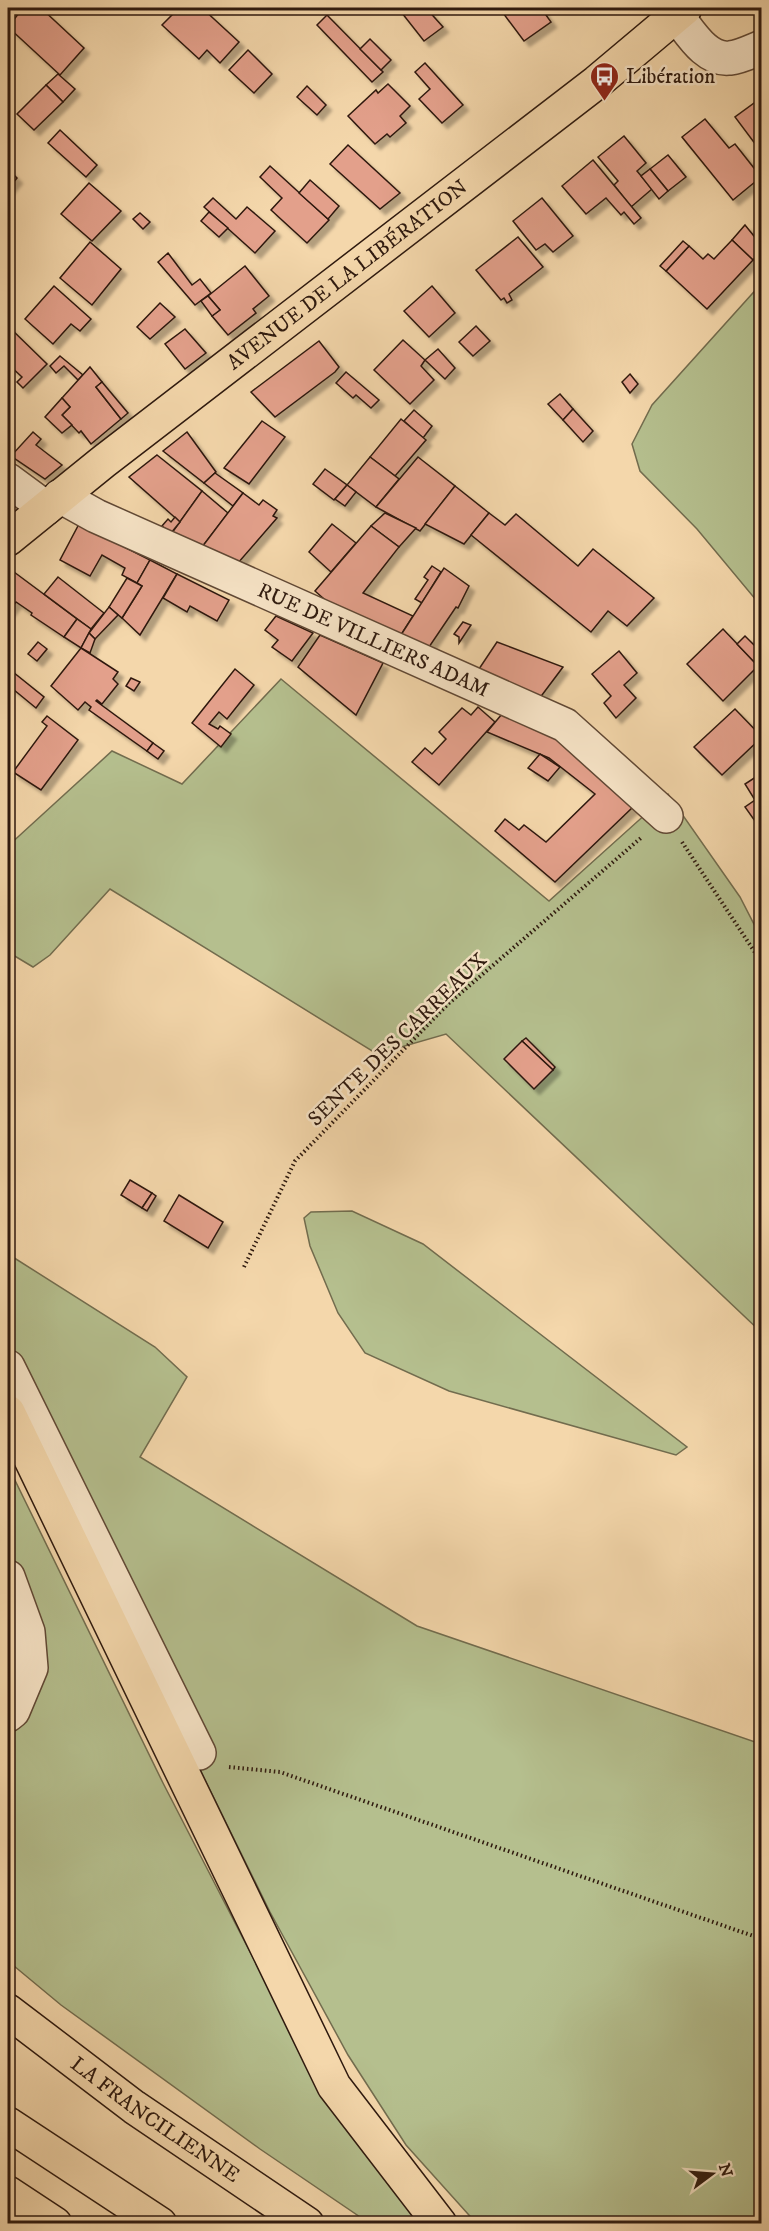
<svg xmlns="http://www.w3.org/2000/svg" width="769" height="2231" font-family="'IM FELL DW Pica',serif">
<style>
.green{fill:#b5bf8e;stroke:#726c4e;stroke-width:1.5}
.building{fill:#e3a08b;stroke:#2e190e;stroke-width:1.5;filter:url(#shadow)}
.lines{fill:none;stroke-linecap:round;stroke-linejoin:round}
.minor-casing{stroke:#604835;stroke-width:36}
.major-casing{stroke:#2e190e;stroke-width:36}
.highway-casing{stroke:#2e190e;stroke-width:36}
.path{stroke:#2e190e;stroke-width:4;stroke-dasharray:1.5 3;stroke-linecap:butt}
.minor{stroke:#f8e5c8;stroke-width:33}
.major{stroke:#f4d7ab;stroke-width:33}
.highway{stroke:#f4d7ab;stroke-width:33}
.labels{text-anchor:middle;stroke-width:5;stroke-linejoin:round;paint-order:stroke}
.poi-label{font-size:21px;fill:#2e190e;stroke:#f8e5c8;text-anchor:start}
.street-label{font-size:21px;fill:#2e190e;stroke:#f8e5c8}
</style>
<defs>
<filter id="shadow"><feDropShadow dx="5.5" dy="5.5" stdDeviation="1.5" flood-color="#0004"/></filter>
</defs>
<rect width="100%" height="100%" fill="#f4d7ab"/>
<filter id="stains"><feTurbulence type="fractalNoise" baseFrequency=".00333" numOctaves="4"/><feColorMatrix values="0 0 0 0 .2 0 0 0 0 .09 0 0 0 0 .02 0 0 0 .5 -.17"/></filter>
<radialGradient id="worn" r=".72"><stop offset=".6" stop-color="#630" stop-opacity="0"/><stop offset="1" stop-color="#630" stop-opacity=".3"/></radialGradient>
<!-- green -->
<g class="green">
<path d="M761 284V606L697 529 640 471 632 444 652 405Z"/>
<path d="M281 679 549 901 668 794 740 897 761 938V1332L446 1034 377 1054 110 889 50 955 33 967 8 952V846L112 751 182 784Z"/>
<path d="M311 1212 352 1211 423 1244 687 1447 676 1455 449 1391 365 1353 338 1313 310 1246 304 1218Z"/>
<path d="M8 1254 155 1347 187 1377 140 1457 417 1626 761 1744V2223L477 2224 406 2145 348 2055 270 1912 8 1380Z"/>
<path d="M8 1466 163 1783 250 1952 304 2052 423 2223H369L260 2149 61 2005 8 1961Z"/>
</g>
<!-- building -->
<g class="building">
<path d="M23 8H41L84 48 60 75 8 27Z"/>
<path d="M179 8H202L239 42 220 63 207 50 199 59 162 25Z"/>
<path d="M398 8H426L443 27 424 41Z"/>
<path d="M510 8H541L551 22 524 41 503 13Z"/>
<path d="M327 15 383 72 372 82 317 25Z"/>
<path d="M370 39 391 60 381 70 360 49Z"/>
<path d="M248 50 272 74 254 93 229 70Z"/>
<path d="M425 63 463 105 442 123 419 99 430 89 415 72Z"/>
<path d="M58 74 75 89 63 102 46 85Z"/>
<path d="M388 84 410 106 400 116 406 123 390 137 387 134 375 144 348 116 376 90 378 93Z"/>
<path d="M46 85 63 102 34 130 17 114Z"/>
<path d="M307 86 326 105 317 115 297 97Z"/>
<path d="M761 98 762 99V153L735 117Z"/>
<path d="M705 119 729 148 735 144 761 177 733 200 682 137Z"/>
<path d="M60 130 97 165 86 177 48 143Z"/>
<path d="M624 136 646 163 637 171 652 189 631 207 614 185 618 181 598 157Z"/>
<path d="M348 145 400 193 380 209 330 164Z"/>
<path d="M668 155 686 177 668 191 650 169Z"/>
<path d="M593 160 641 218 634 224 624 212 621 215 606 198 586 214 562 186Z"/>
<path d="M270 166 329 220 307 243 271 210 282 198 260 177Z"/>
<path d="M8 169 17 178 8 189Z"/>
<path d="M650 169 668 191 659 199 641 176Z"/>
<path d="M310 180 339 206 328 219 299 193Z"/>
<path d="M89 183 121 211 92 241 61 214Z"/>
<path d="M213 198 236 219 247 207 275 231 255 253 204 207Z"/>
<path d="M542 198 573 236 553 252 545 244 536 250 513 221Z"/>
<path d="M209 212 228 228 219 237 201 221Z"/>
<path d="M140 213 150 222 143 229 133 219Z"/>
<path d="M745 225 762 246V251L753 260 732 240Z"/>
<path d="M518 237 543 267 509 294 512 300 507 303 504 298 501 300 476 270Z"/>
<path d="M732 240 753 260 707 309 666 271 689 246 703 259 708 254 714 259Z"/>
<path d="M683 241 689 246 666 271 660 266Z"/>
<path d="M90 242 121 269 92 305 60 278Z"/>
<path d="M168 253 192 285 200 279 211 293 195 305 158 262Z"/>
<path d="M245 266 269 296 253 309 256 313 228 335 212 316 220 310 208 296Z"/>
<path d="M54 286 91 319 80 331 71 324 53 344 25 319Z"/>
<path d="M432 286 455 313 429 337 404 311Z"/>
<path d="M208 296 220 310 212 316 201 301Z"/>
<path d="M160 303 175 317 150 339 137 327Z"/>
<path d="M8 326 47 364 23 388 17 382 22 377 8 364Z"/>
<path d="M476 326 490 341 473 356 459 342Z"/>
<path d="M185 329 206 353 185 369 165 344Z"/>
<path d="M403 340 425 360 421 366 434 380 410 404 374 370Z"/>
<path d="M319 341 339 367 335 372 275 417 251 392Z"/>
<path d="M438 349 455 368 445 379 425 360Z"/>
<path d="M60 356 83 375 78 380 64 366 56 373 50 366Z"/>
<path d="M90 367 102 382 96 387 121 419 91 444 81 431 79 433 62 415 70 407 62 398Z"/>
<path d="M346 372 379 400 371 408 356 395 353 398 336 383Z"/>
<path d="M630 374 638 384 630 393 622 382Z"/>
<path d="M102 382 128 413 121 419 96 387Z"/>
<path d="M560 394 573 409 563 420 548 404Z"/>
<path d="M62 398 70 407 62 415 72 425 62 433 45 417Z"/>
<path d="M573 409 593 431 583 442 563 420Z"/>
<path d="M414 410 432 426 423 438 404 421Z"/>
<path d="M401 419 426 440 395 476 370 457Z"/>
<path d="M262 421 285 437 249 484 224 468Z"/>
<path d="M33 432 41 439 36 445 62 465 45 479 11 456Z"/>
<path d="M187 432 216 472 204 483 163 451Z"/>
<path d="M157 455 202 491 180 522 129 477Z"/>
<path d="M370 457 399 479 376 507 347 485Z"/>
<path d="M418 457 455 486 420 531 376 507Z"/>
<path d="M325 469 347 485 334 500 313 484Z"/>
<path d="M215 473 243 493 233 506 204 483Z"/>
<path d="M347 485 356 492 345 506 335 499Z"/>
<path d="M455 486 489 513 464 544 425 524Z"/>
<path d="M202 491 228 513 199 551 169 537Z"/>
<path d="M243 493 259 505 263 500 277 510 273 516 277 518 238 563 199 551Z"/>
<path d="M385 513 416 528 399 547 371 526Z"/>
<path d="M489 513 505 525 516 514 578 566 593 549 654 598 627 626 608 611 591 632 471 535Z"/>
<path d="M175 517 180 522 171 533 162 526 168 519 171 522Z"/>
<path d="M79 524 150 560 137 583 122 575 125 568 102 555 90 576 60 560Z"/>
<path d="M332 524 356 543 331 572 309 552Z"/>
<path d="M371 526 399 547 363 593 413 616 399 638 340 613 315 591Z"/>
<path d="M150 560 177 574 140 635 122 618 142 586 137 583Z"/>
<path d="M432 566 441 572 422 603 415 599 428 580 424 577Z"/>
<path d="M444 568 469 586 458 608 456 607 427 650 399 638Z"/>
<path d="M10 569 77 619 64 637 31 615 32 613 16 602 8 612V571Z"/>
<path d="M177 574 229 600 217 621 190 606 187 612 163 598Z"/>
<path d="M58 577 104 613 91 629 44 594Z"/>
<path d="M127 578 142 586 122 618 109 607Z"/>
<path d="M109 607 118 615 95 639 89 633Z"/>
<path d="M276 616 313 633 292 661 272 647 278 640 265 630Z"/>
<path d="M77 619 91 629 81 648 64 637Z"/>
<path d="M463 622 471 625 459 643V637L454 634Z"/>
<path d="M723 629 758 666 723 701 687 664Z"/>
<path d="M89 633 95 639 90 653 81 648Z"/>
<path d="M320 635 383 663 356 715 298 667Z"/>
<path d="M745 636 762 653V663L758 666 737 644Z"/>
<path d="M38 642 47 649 37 661 28 654Z"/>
<path d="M497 642 563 667 539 699 477 672Z"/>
<path d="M81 648 118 672 113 679 118 684 102 704 97 700 96 701 153 743 147 751 89 710 91 707 85 702 78 710 51 686Z"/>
<path d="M619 651 637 673 624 685 636 698 616 718 604 703 611 696 592 674Z"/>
<path d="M8 668 44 697 36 708 8 685Z"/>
<path d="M235 669 254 685 227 719 219 712 209 724 218 729 220 726 231 734 221 747 192 723Z"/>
<path d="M131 678 140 682 134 691 126 686Z"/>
<path d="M478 707 495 722 439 785 412 762 425 748 432 754 446 739 439 732 462 708 471 715Z"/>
<path d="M735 709 762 737 722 775 694 747Z"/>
<path d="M502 714 559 738 634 806 555 882 495 831 505 819 519 830 524 825 546 842 595 794 549 758 487 732Z"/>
<path d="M47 716 78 740 41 790 13 772 47 726 42 722Z"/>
<path d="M153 743 164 751 158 759 147 751Z"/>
<path d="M540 754 560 767 548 781 528 768Z"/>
<path d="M762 773V831L745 807 755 800 745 784Z"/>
<path d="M526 1038 555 1067 553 1070 522 1041Z"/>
<path d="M522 1041 553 1070 534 1089 504 1059Z"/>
<path d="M130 1180 152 1193 142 1208 121 1195Z"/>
<path d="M152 1193 156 1196 147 1211 142 1208Z"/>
<path d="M179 1195 223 1222 208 1248 164 1221Z"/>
</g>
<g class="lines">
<defs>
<g id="minor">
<path d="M677 16C690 32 706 61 730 58 740 57 752 51 762 47"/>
<path d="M8 480 46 508"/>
<path id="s1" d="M60 496 96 516 565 725 666 816"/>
<path d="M8 1367 199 1753"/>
<path d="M8 1577 28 1632 31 1668 13 1711 8 1715"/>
</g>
<g id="major">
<path id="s2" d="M8 539 103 462 597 82 685 8"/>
</g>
<g id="highway">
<path d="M8 1412 334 2086 440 2224"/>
<path id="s3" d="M8 2011 134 2107 307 2224"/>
<path d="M8 2124 160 2224"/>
<path d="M8 2193 55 2224"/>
</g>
</defs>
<!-- minor casing -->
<use href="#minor" class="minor-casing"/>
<!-- major casing -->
<use href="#major" class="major-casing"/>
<!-- highway casing -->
<use href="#highway" class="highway-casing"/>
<!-- path -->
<g class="path">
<path d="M682 842 762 963"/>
<path d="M244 1267 295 1161 448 1004 642 837"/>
<path d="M229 1767 280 1772 762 1939"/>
</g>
<!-- minor -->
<use href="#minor" class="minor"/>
<!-- major -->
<use href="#major" class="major"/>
<!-- highway -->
<use href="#highway" class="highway"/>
</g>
<!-- icons -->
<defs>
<symbol id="bus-pin" viewBox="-11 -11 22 30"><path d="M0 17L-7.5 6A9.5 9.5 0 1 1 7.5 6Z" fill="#8f2418" stroke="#f8e5c8"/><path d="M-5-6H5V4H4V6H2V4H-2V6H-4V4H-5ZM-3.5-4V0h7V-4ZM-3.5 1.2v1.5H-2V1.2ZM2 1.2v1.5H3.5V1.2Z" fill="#fff"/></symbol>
</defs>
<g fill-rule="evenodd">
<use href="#bus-pin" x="588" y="60" width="33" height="45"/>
</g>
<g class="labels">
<!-- poi labels -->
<g class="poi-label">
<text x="626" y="83">Libération</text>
</g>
<!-- street labels -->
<g class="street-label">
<text dy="7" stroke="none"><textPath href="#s2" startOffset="430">AVENUE DE LA LIBÉRATION</textPath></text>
<text dy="7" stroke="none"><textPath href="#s1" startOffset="345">RUE DE VILLIERS ADAM</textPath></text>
<text transform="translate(397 1039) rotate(-44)" y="7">SENTE DES CARREAUX</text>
<text dy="7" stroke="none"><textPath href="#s3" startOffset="183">LA FRANCILIENNE</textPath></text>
</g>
</g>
<!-- margin -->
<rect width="769" height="2231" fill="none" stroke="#f4d7ab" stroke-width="30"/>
<rect x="9" y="9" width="751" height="2213" fill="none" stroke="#2e190e" stroke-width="3"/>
<rect x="15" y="15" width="739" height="2201" fill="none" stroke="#2e190e" stroke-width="1.5"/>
<!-- north arrow -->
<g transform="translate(712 2174) rotate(74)" stroke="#f8e5c8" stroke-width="4.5" paint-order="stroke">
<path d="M0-4.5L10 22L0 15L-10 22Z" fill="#2e190e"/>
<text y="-9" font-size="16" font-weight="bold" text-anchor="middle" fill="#2e190e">N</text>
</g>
<rect width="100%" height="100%" filter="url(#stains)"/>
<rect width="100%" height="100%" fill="url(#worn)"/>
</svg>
